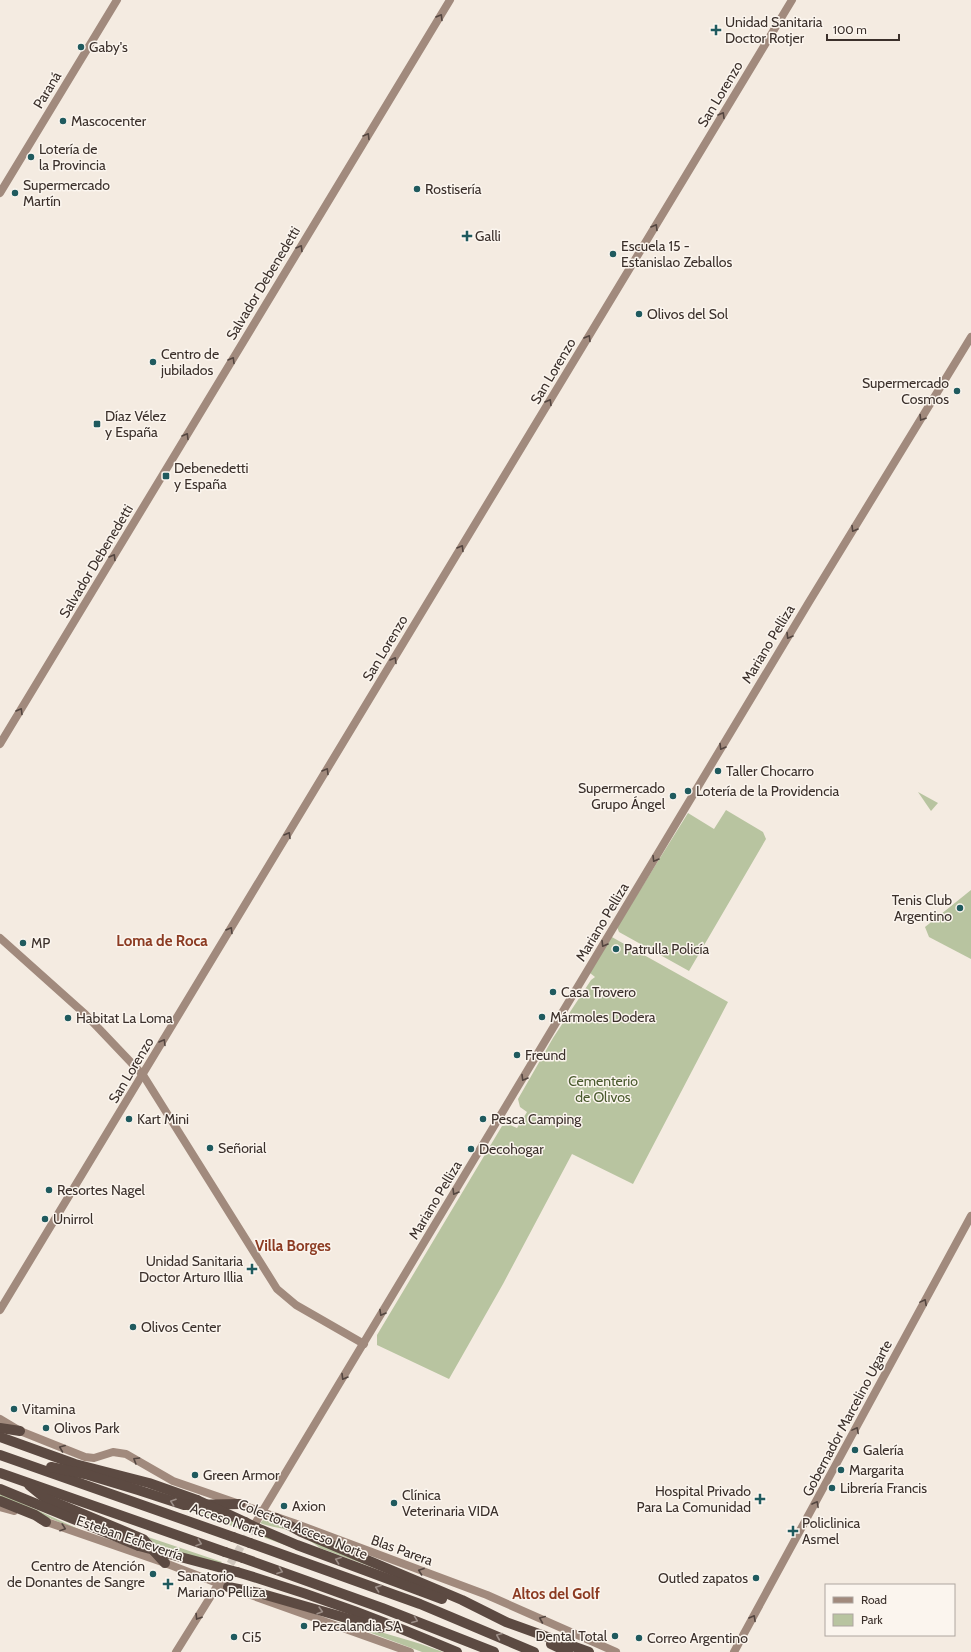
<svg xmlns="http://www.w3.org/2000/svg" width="971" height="1652" font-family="Cabin,sans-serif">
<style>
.green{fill:#b8c4a0}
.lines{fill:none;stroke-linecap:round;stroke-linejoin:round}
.secondary-tunnel{stroke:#cfc6bd;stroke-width:8;stroke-dasharray:8 4;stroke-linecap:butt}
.secondary{stroke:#a18a7d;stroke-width:8}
.highway{stroke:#5c4a42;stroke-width:10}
.highway-bridge{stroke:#5c4a42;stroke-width:10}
.oneway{stroke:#544640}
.oneway2{stroke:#9c8e87}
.poi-dot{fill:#1f5a5e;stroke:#fbf5ee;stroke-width:1.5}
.labels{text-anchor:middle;stroke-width:3;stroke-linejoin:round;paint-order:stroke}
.poi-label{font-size:14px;fill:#3b302b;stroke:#fbf5ee;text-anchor:start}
.street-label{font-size:14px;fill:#3b302b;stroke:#fbf5ee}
.park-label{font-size:14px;fill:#4a5a2e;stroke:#fbf5ee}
.neighbourhood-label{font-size:15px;font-weight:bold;fill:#8c3b22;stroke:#fbf5ee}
</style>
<rect width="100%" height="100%" fill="#f4ebe1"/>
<!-- green -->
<g class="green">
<path d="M918 792 938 803 931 811Z"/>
<path d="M726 810 763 832 766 839 689 971 619 932 617 927 688 813 714 829Z"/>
<path d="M971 890V959L929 937 925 927Z"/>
<path d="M610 936 728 1002 633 1184 572 1154 503 1284 449 1379 377 1345V1335L502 1126 510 1125 517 1128 527 1112 520 1107 518 1099 553 1038 591 980 595 977 590 973Z"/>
<path d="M0 1494 13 1499 98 1538 0 1498Z"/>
<path d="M153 1498 205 1508 333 1562Z"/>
<path d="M264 1519 410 1581 320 1548C310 1540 297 1533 284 1529 275 1527 268 1526 260 1523Z"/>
<path d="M148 1537 222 1562 220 1564 160 1549Z"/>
<path d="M323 1615 421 1644 443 1652H422Z"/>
</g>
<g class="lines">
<!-- secondary-tunnel -->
<path class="secondary-tunnel" d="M224 1574 256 1522"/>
<!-- secondary -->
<g class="secondary">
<path d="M0 193 117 0"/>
<path d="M0 744 450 0"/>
<path d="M0 938 85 1014 143 1075 277 1289 296 1305 364 1344"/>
<path d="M0 1310 792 0"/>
<path d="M0 1419 20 1431 85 1457 94 1458 113 1452 126 1454 173 1481 294 1523 487 1595 616 1652"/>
<path d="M0 1507 14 1511"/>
<path d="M41 1520 165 1563 233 1589"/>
<path d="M256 1522 809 602 971 337"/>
<path d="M248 1594 410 1652"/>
<path d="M176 1652 224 1575"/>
<path d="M734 1652 971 1216"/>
</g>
<!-- highway -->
<g class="highway">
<path d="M0 1428 20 1431"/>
<path d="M0 1437 75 1464 149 1483 197 1500"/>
<path d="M0 1455 233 1537"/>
<path d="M51 1467 85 1474 138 1490 184 1505 240 1504"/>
<path d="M0 1473 225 1552"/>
<path d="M29 1485 45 1498 143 1539 165 1563"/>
<path d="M0 1489 139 1546"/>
<path d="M0 1501 35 1515 46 1522"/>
<path d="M219 1510 245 1522"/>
<path d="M276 1518 301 1532 462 1600 506 1622 589 1652"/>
<path d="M257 1528 297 1545 442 1599"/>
<path d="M250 1543 420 1604 534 1652"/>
<path d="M243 1558 382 1608 494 1652"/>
<path d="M237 1572C311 1594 385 1621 457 1652"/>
<path d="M228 1587 259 1593 381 1628"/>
<path d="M551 1644 568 1652"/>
</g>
<!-- highway-bridge -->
<g class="highway-bridge">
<path d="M197 1500 219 1510"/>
<path d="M245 1522 257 1528"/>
<path d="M233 1537 250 1543"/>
<path d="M139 1546 237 1572"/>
<path d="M225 1552 243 1558"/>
</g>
</g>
<!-- one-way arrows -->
<defs><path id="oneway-chevron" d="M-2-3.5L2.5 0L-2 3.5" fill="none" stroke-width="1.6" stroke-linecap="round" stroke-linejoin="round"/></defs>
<g class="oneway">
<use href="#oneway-chevron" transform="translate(440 17) rotate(-59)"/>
<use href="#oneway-chevron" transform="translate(722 115) rotate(-59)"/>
<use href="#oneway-chevron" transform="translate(367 136) rotate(-59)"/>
<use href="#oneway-chevron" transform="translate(655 227) rotate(-59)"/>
<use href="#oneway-chevron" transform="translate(300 248) rotate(-59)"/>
<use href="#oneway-chevron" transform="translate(588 338) rotate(-59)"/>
<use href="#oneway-chevron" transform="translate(232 360) rotate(-59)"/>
<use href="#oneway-chevron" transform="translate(549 402) rotate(-59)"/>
<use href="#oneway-chevron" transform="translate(922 418) rotate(122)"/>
<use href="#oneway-chevron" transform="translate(186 436) rotate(-59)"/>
<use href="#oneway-chevron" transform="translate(854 529) rotate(121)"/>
<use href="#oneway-chevron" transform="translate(461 548) rotate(-59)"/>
<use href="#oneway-chevron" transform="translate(113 557) rotate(-59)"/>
<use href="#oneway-chevron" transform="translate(789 636) rotate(121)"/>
<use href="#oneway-chevron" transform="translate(394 660) rotate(-59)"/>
<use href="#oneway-chevron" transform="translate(20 711) rotate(-59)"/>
<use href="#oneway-chevron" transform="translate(722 747) rotate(121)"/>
<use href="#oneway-chevron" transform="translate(326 771) rotate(-59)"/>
<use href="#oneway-chevron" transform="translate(288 835) rotate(-59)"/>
<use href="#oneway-chevron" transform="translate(655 859) rotate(121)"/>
<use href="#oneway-chevron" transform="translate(230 930) rotate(-59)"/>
<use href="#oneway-chevron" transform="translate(604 944) rotate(121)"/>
<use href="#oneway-chevron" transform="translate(163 1042) rotate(-59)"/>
<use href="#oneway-chevron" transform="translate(524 1078) rotate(121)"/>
<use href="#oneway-chevron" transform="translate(455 1192) rotate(121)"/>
<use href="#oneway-chevron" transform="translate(924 1302) rotate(-62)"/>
<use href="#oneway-chevron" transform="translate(382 1313) rotate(120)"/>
<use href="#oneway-chevron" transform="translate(344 1377) rotate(121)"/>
<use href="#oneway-chevron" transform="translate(856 1430) rotate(-62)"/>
<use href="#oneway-chevron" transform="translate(62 1448) rotate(-158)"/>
<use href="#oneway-chevron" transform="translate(136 1460) rotate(-149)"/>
<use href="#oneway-chevron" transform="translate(816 1504) rotate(-61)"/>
<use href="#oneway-chevron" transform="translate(63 1528) rotate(19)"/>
<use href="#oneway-chevron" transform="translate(421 1571) rotate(-160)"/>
<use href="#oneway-chevron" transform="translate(198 1617) rotate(122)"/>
<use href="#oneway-chevron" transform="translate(753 1618) rotate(-61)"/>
<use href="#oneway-chevron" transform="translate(542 1619) rotate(-157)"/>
</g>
<g class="oneway2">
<use href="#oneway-chevron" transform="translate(173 1502) rotate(-161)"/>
<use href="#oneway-chevron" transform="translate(199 1543) rotate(19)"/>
<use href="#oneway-chevron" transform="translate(338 1560) rotate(-160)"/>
<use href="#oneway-chevron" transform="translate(280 1571) rotate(20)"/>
<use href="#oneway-chevron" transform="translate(378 1588) rotate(-160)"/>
<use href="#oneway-chevron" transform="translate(320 1611) rotate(16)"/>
<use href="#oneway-chevron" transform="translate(415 1620) rotate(21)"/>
<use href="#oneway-chevron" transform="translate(499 1636) rotate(-157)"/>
</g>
<!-- markers -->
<g class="poi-dot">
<path d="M714 24h4v4h4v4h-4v4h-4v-4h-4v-4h4z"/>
<circle cx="81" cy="47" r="4"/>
<circle cx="63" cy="121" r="4"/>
<circle cx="31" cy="157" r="4"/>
<circle cx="417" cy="189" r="4"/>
<circle cx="15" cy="193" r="4"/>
<path d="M465 230h4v4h4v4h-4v4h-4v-4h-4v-4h4z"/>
<circle cx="613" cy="254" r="4"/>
<circle cx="639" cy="314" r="4"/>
<circle cx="153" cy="362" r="4"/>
<circle cx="957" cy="391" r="4"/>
<rect x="93" y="420" width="8" height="8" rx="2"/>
<rect x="162" y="472" width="8" height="8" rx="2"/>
<circle cx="718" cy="771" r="4"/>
<circle cx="688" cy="791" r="4"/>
<circle cx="673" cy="796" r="4"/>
<circle cx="960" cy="908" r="4"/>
<circle cx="23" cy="943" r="4"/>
<circle cx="616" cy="949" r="4"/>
<circle cx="553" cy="992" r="4"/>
<circle cx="542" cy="1017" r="4"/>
<circle cx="68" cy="1018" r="4"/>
<circle cx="517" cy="1055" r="4"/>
<circle cx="129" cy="1119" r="4"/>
<circle cx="483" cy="1119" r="4"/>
<circle cx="210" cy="1148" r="4"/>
<circle cx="471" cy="1149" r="4"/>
<circle cx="49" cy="1190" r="4"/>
<circle cx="45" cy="1219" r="4"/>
<path d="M250 1263h4v4h4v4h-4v4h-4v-4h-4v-4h4z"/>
<circle cx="133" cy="1327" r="4"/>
<circle cx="14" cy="1409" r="4"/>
<circle cx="46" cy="1428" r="4"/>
<circle cx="855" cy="1450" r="4"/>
<circle cx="841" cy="1470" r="4"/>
<circle cx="195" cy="1475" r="4"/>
<circle cx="832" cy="1488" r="4"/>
<path d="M758 1493h4v4h4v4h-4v4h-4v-4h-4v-4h4z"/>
<circle cx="394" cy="1503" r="4"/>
<circle cx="284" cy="1506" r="4"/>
<path d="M791 1525h4v4h4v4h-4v4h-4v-4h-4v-4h4z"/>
<circle cx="153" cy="1574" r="4"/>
<circle cx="756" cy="1578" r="4"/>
<path d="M166 1578h4v4h4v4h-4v4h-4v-4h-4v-4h4z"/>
<circle cx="304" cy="1626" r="4"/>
<circle cx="615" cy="1636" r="4"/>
<circle cx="234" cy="1637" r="4"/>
<circle cx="639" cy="1638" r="4"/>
</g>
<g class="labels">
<!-- poi labels -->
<g class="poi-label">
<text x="725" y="27">Unidad Sanitaria<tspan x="725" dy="16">Doctor Rotjer</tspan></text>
<text x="89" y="52">Gaby's</text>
<text x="71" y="126">Mascocenter</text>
<text x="39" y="154">Lotería de<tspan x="39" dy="16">la Provincia</tspan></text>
<text x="23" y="190">Supermercado<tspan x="23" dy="16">Martín</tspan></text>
<text x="425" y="194">Rostisería</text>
<text x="475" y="241">Galli</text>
<text x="621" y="251">Escuela 15 -<tspan x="621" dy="16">Estanislao Zeballos</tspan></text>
<text x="647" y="319">Olivos del Sol</text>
<text x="161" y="359">Centro de<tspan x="161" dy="16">jubilados</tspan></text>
<text x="949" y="388" text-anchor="end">Supermercado<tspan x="949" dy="16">Cosmos</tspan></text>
<text x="105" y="421">Díaz Vélez<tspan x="105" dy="16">y España</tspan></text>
<text x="174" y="473">Debenedetti<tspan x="174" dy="16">y España</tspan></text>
<text x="726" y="776">Taller Chocarro</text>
<text x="665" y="793" text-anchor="end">Supermercado<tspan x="665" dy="16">Grupo Ángel</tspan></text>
<text x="696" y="796">Lotería de la Providencia</text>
<text x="952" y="905" text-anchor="end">Tenis Club<tspan x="952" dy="16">Argentino</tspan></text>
<text x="31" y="948">MP</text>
<text x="624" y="954">Patrulla Policía</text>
<text x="561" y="997">Casa Trovero</text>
<text x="550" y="1022">Mármoles Dodera</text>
<text x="76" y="1023">Habitat La Loma</text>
<text x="525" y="1060">Freund</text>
<text x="137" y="1124">Kart Mini</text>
<text x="491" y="1124">Pesca Camping</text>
<text x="218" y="1153">Señorial</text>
<text x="479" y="1154">Decohogar</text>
<text x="57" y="1195">Resortes Nagel</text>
<text x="53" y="1224">Unirrol</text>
<text x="243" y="1266" text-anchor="end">Unidad Sanitaria<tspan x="243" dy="16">Doctor Arturo Illia</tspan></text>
<text x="141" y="1332">Olivos Center</text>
<text x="22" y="1414">Vitamina</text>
<text x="54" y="1433">Olivos Park</text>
<text x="863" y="1455">Galería</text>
<text x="849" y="1475">Margarita</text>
<text x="203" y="1480">Green Armor</text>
<text x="840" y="1493">Librería Francis</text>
<text x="751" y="1496" text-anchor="end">Hospital Privado<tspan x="751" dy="16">Para La Comunidad</tspan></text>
<text x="402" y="1500">Clínica<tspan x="402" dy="16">Veterinaria VIDA</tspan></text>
<text x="292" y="1511">Axion</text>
<text x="802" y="1528">Policlinica<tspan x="802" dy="16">Asmel</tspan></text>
<text x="145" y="1571" text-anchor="end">Centro de Atención<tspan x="145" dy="16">de Donantes de Sangre</tspan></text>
<text x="177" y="1581">Sanatorio<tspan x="177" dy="16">Mariano Pelliza</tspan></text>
<text x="748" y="1583" text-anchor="end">Outled zapatos</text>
<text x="312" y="1631">Pezcalandia SA</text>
<text x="607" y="1641" text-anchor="end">Dental Total</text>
<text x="242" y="1642">Ci5</text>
<text x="647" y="1643">Correo Argentino</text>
</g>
<!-- street labels -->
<g class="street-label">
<text transform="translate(47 90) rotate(-59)" y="5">Paraná</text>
<text transform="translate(720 94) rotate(-59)" y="5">San Lorenzo</text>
<text transform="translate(263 283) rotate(-59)" y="5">Salvador Debenedetti</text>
<text transform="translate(553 371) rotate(-59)" y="5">San Lorenzo</text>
<text transform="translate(96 561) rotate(-59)" y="5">Salvador Debenedetti</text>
<text transform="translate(768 644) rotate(-59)" y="5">Mariano Pelliza</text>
<text transform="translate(385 648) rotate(-59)" y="5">San Lorenzo</text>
<text transform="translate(602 922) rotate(-59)" y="5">Mariano Pelliza</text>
<text transform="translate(131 1070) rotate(-59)" y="5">San Lorenzo</text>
<text transform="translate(435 1200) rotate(-59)" y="5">Mariano Pelliza</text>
<text transform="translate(847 1418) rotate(-62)" y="5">Gobernador Marcelino Ugarte</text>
<text transform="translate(228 1520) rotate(19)" y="5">Acceso Norte</text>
<text transform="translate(303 1529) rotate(22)" y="5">Colectora Acceso Norte</text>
<text transform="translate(130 1538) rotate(19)" y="5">Esteban Echeverría</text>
<text transform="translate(402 1550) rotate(20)" y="5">Blas Parera</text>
</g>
<!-- park labels -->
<g class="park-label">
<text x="603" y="1086">Cementerio<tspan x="603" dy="16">de Olivos</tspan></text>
</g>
<!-- neighbourhood labels -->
<g class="neighbourhood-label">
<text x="162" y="946">Loma de Roca</text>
<text x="293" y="1251">Villa Borges</text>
<text x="556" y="1599">Altos del Golf</text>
</g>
</g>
<!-- legend -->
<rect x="825" y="1584" width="130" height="52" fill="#fbf5ee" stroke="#aea6a0"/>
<rect x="833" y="1597" width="20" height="6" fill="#a18a7d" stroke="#aea6a0"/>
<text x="861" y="1604" font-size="12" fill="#3b302b">Road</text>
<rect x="833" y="1614" width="20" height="12" fill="#b8c4a0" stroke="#aea6a0"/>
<text x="861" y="1624" font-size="12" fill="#3b302b">Park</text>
<!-- scale -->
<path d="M827 34v6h72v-6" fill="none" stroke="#3b302b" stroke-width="2"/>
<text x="833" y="34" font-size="12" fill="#3b302b" stroke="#fbf5ee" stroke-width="3" paint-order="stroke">100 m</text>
</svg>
